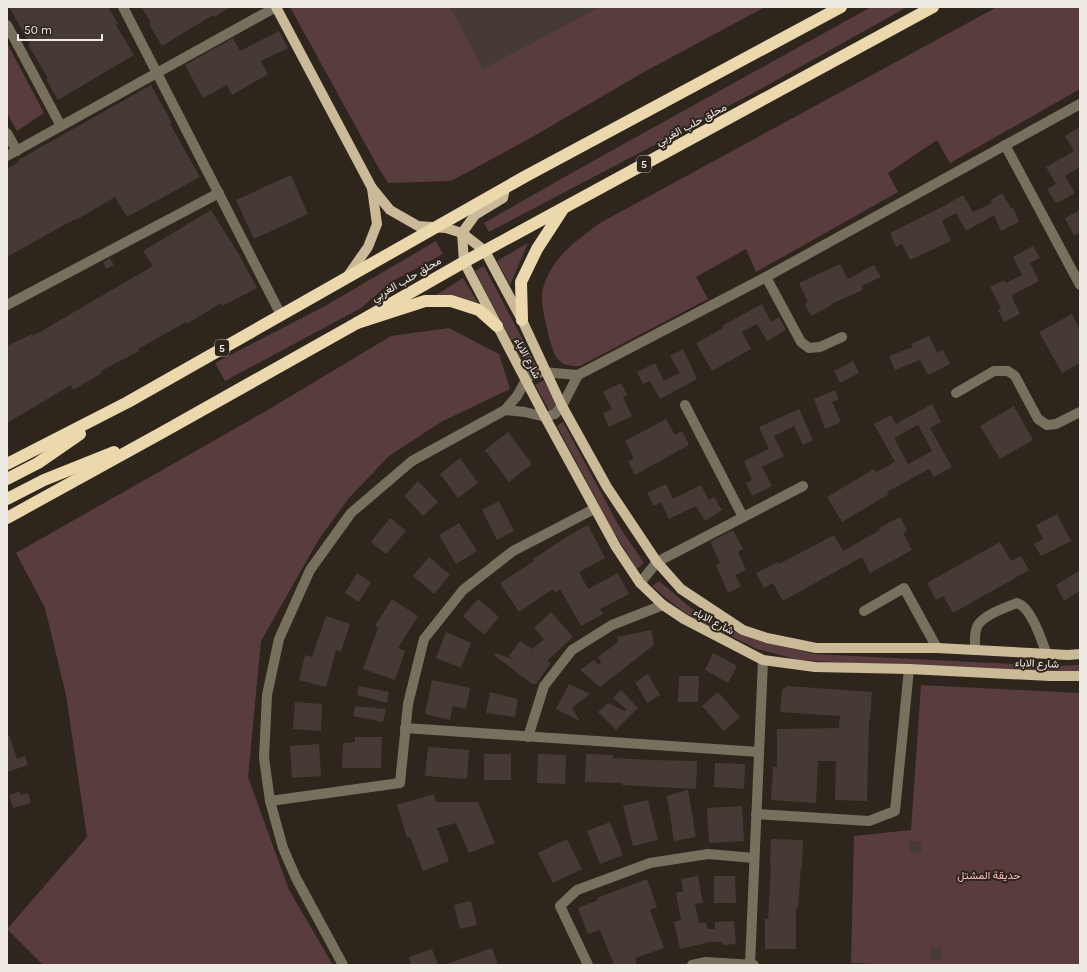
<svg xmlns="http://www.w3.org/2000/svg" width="1087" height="972" font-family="Karla,Vazirmatn,sans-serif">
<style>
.green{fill:#593c3e}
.building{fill:#463a36;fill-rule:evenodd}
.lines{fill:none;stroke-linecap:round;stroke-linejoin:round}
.minor{stroke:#78705f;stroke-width:10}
.major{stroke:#cbba97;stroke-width:10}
.highway{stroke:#ebd8ad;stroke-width:12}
.labels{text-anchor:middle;stroke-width:4;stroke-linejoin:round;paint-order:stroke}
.shield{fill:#2e251d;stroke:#b6afa8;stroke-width:1}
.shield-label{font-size:10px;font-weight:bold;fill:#f0eae4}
.street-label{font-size:11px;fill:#f0eae4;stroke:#2e251d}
.park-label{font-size:11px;fill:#fdbec1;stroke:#2e251d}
</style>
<rect width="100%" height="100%" fill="#2e251d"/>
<!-- green -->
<g class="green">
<path d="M290 7H765L644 72 527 140 451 181 388 183 378 167Z"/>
<path d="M871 7H907L759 90 489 232 484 223C612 149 742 79 871 7Z"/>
<path d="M997 7H1080V89L950 163 937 140 888 173 898 192 756 272 746 249 696 277 708 299 580 366C571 367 561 365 556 357 550 345 541 307 542 294 542 289 545 282 547 277 558 253 580 238 600 223Z"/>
<path d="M7 43 44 113 17 131 7 113Z"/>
<path d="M436 241 443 254 391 282 361 308 225 381 215 363 325 306Z"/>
<path d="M528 243 510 285 497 261Z"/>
<path d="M484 266 536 365 527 371 475 271Z"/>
<path d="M463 278 478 303 436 295Z"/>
<path d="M449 328 499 354 510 389 441 422 389 456 349 498 319 539 261 641 248 777 289 890 333 965H43L7 929 87 837 66 695 45 608 16 553 266 411 391 336Z"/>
<path d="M544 380 558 407 550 412 535 385Z"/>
<path d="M563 422 619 526 644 563 637 569 612 529 557 426Z"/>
<path d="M659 581 690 607 723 627 759 641 815 654 1054 666 1080 665V674L1054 675 799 660 757 649 703 623 685 613 667 599 652 586Z"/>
<path d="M921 685 1080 693V965H897L851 963 854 836 911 830Z"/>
</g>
<!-- building -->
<g class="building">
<path d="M9 7H108L118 24 116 25 134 55 58 100 46 79 48 78 28 45 30 44Z"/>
<path d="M141 7H231L214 17 213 15 162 46 149 24 151 22Z"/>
<path d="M450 7H600L483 69Z"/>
<path d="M279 31 288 48 261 61 268 74 232 95 227 85 203 98 185 65 233 38 240 51Z"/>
<path d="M151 85 172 123 170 124 200 177 127 217 115 197 76 220 75 219 7 257V169L19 162 18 160Z"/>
<path d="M1080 127V167L1065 176 1075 193 1059 202H1055L1047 189 1056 184 1046 167 1074 151 1065 136Z"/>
<path d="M291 175 308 214 254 239 236 200Z"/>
<path d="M1002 193 1011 208H1013L1019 222 1001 231 994 215 966 231 956 213 942 221 951 241 910 260 902 244 896 247 890 233 942 207 963 195 973 212 992 203 991 200Z"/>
<path d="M211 210 238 253 257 288 222 306 221 303 187 324 186 322 138 349 139 351 101 371 102 373 73 390 71 385 7 423V346L32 334 33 336 153 266 143 251Z"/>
<path d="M1080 210V233L1074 236 1065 218Z"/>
<path d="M1033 246 1040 258 1030 263 1039 281 1012 295 1013 297 1012 298 1020 314 1004 322 998 310 1001 308 990 287 1004 280 1006 283 1022 275 1013 257Z"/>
<path d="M110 258 114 265 106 269 103 262Z"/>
<path d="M840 264 848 279 874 265 881 277 862 286 863 290 831 304 832 305 811 316 805 304 808 302 799 283Z"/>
<path d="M762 304 771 322 779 317 786 330 767 341 757 324 742 332 751 349 712 371 696 343 723 328 722 326Z"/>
<path d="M1072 314 1080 329V363L1062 373 1039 332Z"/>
<path d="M929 336 937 353 943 350 950 364 928 375 920 360 895 370 889 356 913 347 911 344Z"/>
<path d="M683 349 697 379 660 399 650 381 643 384 637 372 655 363 664 381 680 373 670 356Z"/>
<path d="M853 361 859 373 840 383 834 371Z"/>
<path d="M621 383 627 395 623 397 632 416 609 427 603 413 612 409 603 392Z"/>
<path d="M835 390 839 399 832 402 841 422 825 429 814 399Z"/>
<path d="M932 404 941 422 930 428 952 467 934 477 929 469 887 492 889 494 842 522 827 497 874 469 876 472 895 462 874 424 891 415 896 424ZM918 425 932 451 908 464 894 438Z"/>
<path d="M1014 406 1033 440 1000 459 980 426Z"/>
<path d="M799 409 813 440 803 445 794 426 774 436 784 456 762 467 772 486 752 496 746 483 752 480 744 461 769 449 759 427Z"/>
<path d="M666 419 675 435 682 431 689 445 635 475 628 462 634 458 625 441Z"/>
<path d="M508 432 532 464 509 482 485 450Z"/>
<path d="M460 458 478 483 458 498 440 474Z"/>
<path d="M418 481 438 502 423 516 404 496Z"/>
<path d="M666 484 673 499 701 485 709 500 714 497 722 510 705 521 696 506 669 519 661 502 654 506 647 493Z"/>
<path d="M499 501 514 531 497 540 482 510Z"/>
<path d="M1057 514 1071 541 1041 556 1034 544 1043 539 1036 525Z"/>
<path d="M900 517 907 530 903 533 912 550 870 573 862 557 783 601 773 583 764 588 756 573 778 562 779 564 834 535 843 551 880 530 879 528Z"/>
<path d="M390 518 406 531 386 554 371 542Z"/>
<path d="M459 523 477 551 456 564 439 535Z"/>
<path d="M588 525 605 558 579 572 588 589 618 573 629 594 600 609 603 614 581 626 560 589 555 593 553 589 519 612 500 583 534 561 533 559 568 536Z"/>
<path d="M733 530 743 549 738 552 746 570 735 575 741 586 728 593 716 565 720 563 710 542Z"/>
<path d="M1000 542 1011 561 1021 556 1029 570 953 613 943 596 936 600 927 583Z"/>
<path d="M429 557 450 575 434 594 413 576Z"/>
<path d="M1080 570V591L1064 601 1056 585Z"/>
<path d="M357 573 371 582 359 602 345 593Z"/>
<path d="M392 599 418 616 398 648 405 651 395 680 363 669 378 628 375 626Z"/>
<path d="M478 599 499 617 484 635 463 616Z"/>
<path d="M551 612 573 637 547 661 551 663 536 684H532L494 655 496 653 515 660 509 656 520 641 532 649 544 639 534 628Z"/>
<path d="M326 616 350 624 341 652 336 650 326 687 299 680 305 655 312 657Z"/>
<path d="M651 630 654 645 600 687 580 670 594 660 599 665 601 663 598 657 618 642 617 637Z"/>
<path d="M446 632 471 643 461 668 436 658Z"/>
<path d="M713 653 737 666 728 683 705 670Z"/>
<path d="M648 674 660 695 647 703 635 682Z"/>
<path d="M679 676H699L698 702H678Z"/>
<path d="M432 680 470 688 466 709 453 706 450 720 425 714Z"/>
<path d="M569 684 590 694 572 708 580 721 556 709Z"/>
<path d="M359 686 389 692 387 703 357 695Z"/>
<path d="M788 686 872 692 870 720H869L867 801 835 800 836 761H818L816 803 771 800 773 767H777V729L839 728 840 716 780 712 782 690Z"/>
<path d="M621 690 638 708 616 730 598 712 608 703 625 711 626 709 613 698Z"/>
<path d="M490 692 518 699 515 717 486 713Z"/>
<path d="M718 692 740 717 724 731 702 706Z"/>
<path d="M295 702 322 704 321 731 293 729Z"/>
<path d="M355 706 386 709 383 722 353 716Z"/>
<path d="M7 735H9L17 759 25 756 28 765 7 772Z"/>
<path d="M355 737H382L381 768H342L343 743 355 742Z"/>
<path d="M319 744 321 776 292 778 290 746Z"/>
<path d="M428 747 469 750 467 779 425 776Z"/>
<rect x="484" y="754" width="27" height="26"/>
<path d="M538 754 566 755 565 784 537 783Z"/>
<path d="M586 754 613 755V758L650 760 697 761 696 789 622 785V783L585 782Z"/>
<path d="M715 763 745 764 744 789 714 787Z"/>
<path d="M688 790 696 837 674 841 667 796Z"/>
<path d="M20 791 21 795 28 793 31 803 13 808 9 795Z"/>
<path d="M434 794 436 802H478L495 843 469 853 456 823 437 828 449 861 423 871 410 837 407 838 397 805Z"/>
<path d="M648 800 658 840 633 846 623 806Z"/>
<path d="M742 806 744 841 709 843 707 808Z"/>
<path d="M610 822 623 855 600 864 587 831Z"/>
<path d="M567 839 582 869 553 883 538 853Z"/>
<path d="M771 839 803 840 802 867H801L798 908 796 907V949H765V919H768L771 866H770Z"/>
<path d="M910 841 922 842 921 853 909 852Z"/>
<path d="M698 876 703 903 695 904 699 923H706L708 929H715V922L734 921 736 944 723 945 722 942H710L680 949 674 922 681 920 676 893 683 891 681 879Z"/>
<path d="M714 876H735L736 903H714Z"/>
<path d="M647 879 657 907 650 910 664 948 635 958 637 963 632 965H614L600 930 588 934 578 908 598 900 597 898Z"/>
<path d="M471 901 477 925 460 929 454 905Z"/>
<path d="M931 947 941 948V960L931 959Z"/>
<path d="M492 948 498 965H447V964Z"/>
<path d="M432 949 438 965H411L409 957Z"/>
</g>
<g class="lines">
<!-- minor -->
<g class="minor">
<path d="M123 7 281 315"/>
<path d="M7 25 61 126"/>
<path d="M7 133 17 151"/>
<path d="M1005 145 1080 285"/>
<path d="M7 156 276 7"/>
<path d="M766 277 801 342 809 348 820 347 842 337"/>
<path d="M7 305 219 193"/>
<path d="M956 393 994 371H1008L1015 376 1038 419 1047 425 1056 424 1080 412"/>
<path d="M685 405 743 517"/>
<path d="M505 410 525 412 545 417 555 414 562 406 578 375"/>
<path d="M640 583 657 562 803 486"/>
<path d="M864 611 904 588 937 648"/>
<path d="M975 649C975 642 974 634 977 627 981 616 1006 607 1017 603 1032 608 1041 640 1047 654"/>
<path d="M405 728 759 752"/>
<path d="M528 737 544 686 572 650 612 625 663 605"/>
<path d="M270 801 400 783 408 704 424 639 463 590 513 551 594 509"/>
<path d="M756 814 869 821 895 811 909 669"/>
<path d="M343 965 296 878 283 848 270 801 264 758 267 695 279 639 310 570 351 513 412 461 505 410 517 396 526 380 531 375 542 372 578 375 766 277 1080 104"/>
<path d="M588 965 560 906 577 890 650 863 708 854 754 858"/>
<path d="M692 965 706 962 754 965"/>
<path d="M750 965 763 660"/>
</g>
<!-- major -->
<g class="major">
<path d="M276 7 372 188 390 210 418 226 446 228 462 233 485 251 522 320 562 406 607 487 657 562 681 589 743 630 767 638 816 648H937L1068 655 1080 654"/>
<path d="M505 188 503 198 475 215 462 233 464 262 545 417 616 547 640 583 663 605 684 619 763 660 815 667 909 669 1050 676H1080"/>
<path d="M347 277 368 247 377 224 372 188"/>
</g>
<!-- highway -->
<g class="highway">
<path d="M522 320 521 282 537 249 563 209"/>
<path d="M357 323 464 262 933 7"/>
<path d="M7 464 128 402 526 176 841 7"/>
<path d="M7 479 38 463 80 434"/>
<path d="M7 499 44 480 114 452"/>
<path d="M7 518 163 432 357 323 425 301H451L479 310 497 326"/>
</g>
</g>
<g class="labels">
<!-- shield labels -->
<g class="shield">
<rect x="637" y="156" width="14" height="16" rx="3"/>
<rect x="215" y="340" width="14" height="16" rx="3"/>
</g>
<g class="shield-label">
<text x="644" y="168">5</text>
<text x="222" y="352">5</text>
</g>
<!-- street labels -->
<g class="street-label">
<text transform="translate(691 124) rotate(-28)" y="4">محلق حلب الغربي</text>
<text transform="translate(406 279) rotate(-30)" y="4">محلق حلب الغربي</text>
<text transform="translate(528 358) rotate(62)" y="4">شارع الاباء</text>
<text transform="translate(714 621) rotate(28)" y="4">شارع الاباء</text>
<text transform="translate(1037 663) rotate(2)" y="4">شارع الاباء</text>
</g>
<!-- park labels -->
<g class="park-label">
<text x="989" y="879">حديقة المشتل</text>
</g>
</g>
<!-- border -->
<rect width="1087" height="972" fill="none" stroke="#f0eae4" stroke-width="16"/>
<!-- scale -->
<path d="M18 34v6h84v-6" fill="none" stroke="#f0eae4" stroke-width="2"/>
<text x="24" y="34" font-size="12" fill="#f0eae4" stroke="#2e251d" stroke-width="3" paint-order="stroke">50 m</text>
</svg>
